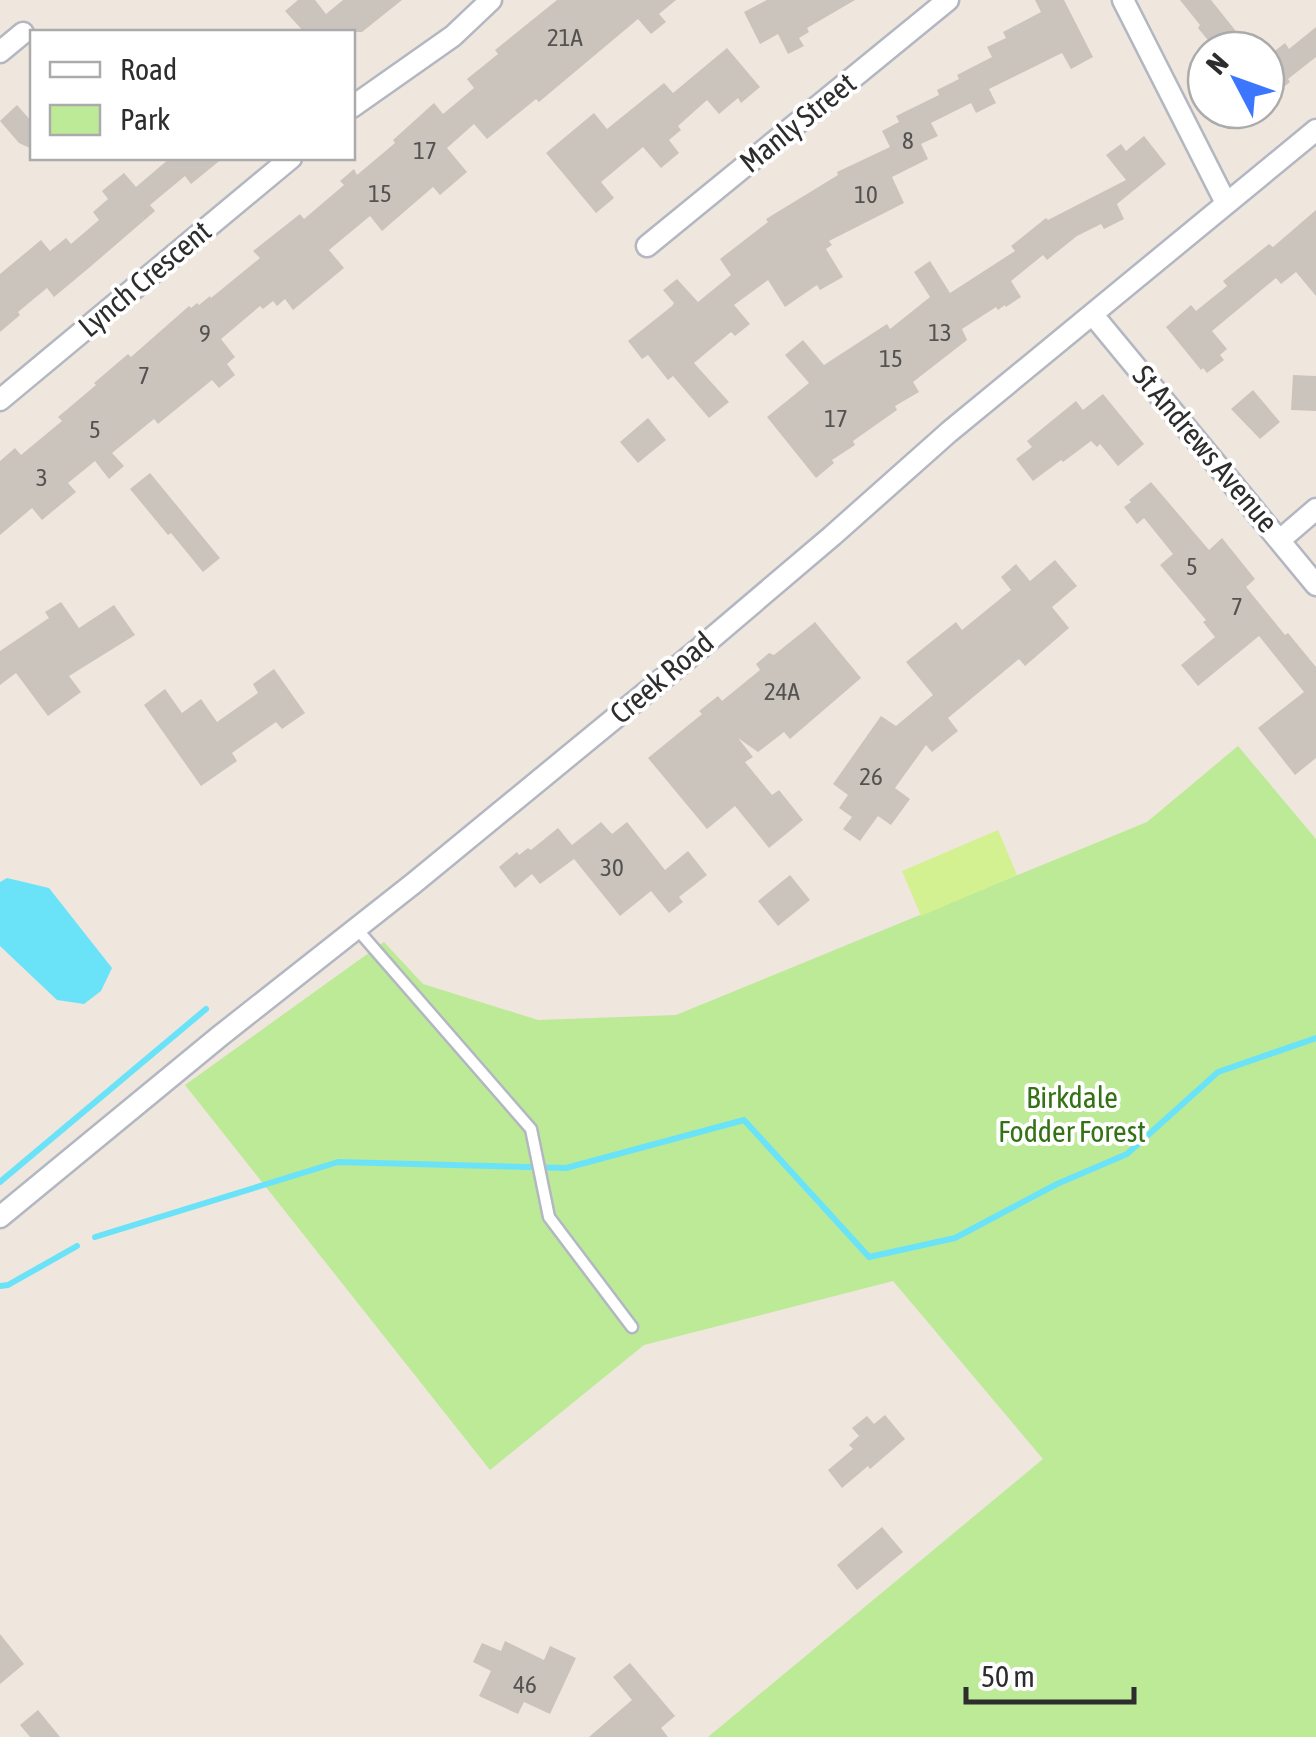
<svg xmlns="http://www.w3.org/2000/svg" width="1316" height="1737" font-family="'Asap Condensed',sans-serif">
<style>
.green{fill:#bdea97}
.pitch{fill:#d4f192}
.water{fill:#6ae3f9}
.lines{fill:none;stroke-linecap:round;stroke-linejoin:round}
.stream{stroke:#6ae3f9;stroke-width:6}
.building{fill:#cbc4bd}
.lane-casing{stroke:#b2b7c1;stroke-width:15}
.street-casing{stroke:#b2b7c1;stroke-width:25}
.lane{stroke:#fff;stroke-width:10}
.street{stroke:#fff;stroke-width:20}
.labels{text-anchor:middle;stroke-width:8;stroke-linejoin:round;paint-order:stroke}
.number-label{font-size:25px;fill:#545351}
.street-label{font-size:30px;fill:#2d2d2d;stroke:#fff}
.park-label{font-size:30px;fill:#337215;stroke:#fff}
</style>
<rect width="100%" height="100%" fill="#efe6de"/>
<!-- green -->
<path class="green" d="M1238 746 1316 839V1737H708L1043 1459 893 1281 644 1345 490 1470 185 1085 384 942 423 984 538 1020 676 1015 1147 822Z"/>
<!-- pitch -->
<path class="pitch" d="M998 830 1017 875 921 916 902 871Z"/>
<!-- water -->
<path class="water" d="M7 878 49 888 112 968 101 991 84 1004 57 1000 0 946V882Z"/>
<g class="lines">
<!-- stream -->
<g class="stream">
<path d="M0 1182 206 1009"/>
<path d="M95 1237 338 1162 566 1168 744 1120 869 1257 955 1238 1057 1184 1127 1154 1218 1072 1316 1038"/>
<path d="M0 1286 8 1285 77 1246"/>
</g>
</g>
<!-- building -->
<g class="building">
<path d="M298 0H315L326 14 343 0H402L362 32H304L285 11Z"/>
<path d="M557 0H676L659 14 666 22 651 34 638 19 539 102 536 99 487 139 474 124 447 148 467 172 440 195 433 187 382 231 370 216 329 250 344 268 293 310 285 299 277 306 273 301 263 309 260 306 221 339 235 357 227 364 235 375 219 388 212 380 158 424 154 419 112 453 124 466 109 479 95 461 68 483 76 492 42 520 32 508 0 535V461L15 448 21 455 62 421 58 417 96 385 94 383 128 354 131 357 189 306 191 308 197 303 199 305 210 296 211 298 260 258 253 251 300 214 304 219 344 185 340 181 354 169 357 175 395 143 393 140 434 103 443 114 474 88 467 79 498 54 495 50Z"/>
<path d="M767 0H855L807 28 809 32 799 38 804 46 788 54 778 34 760 44 744 12Z"/>
<path d="M1035 0H1064L1093 57 1071 69 1062 53 989 89 996 103 976 113 971 103 931 123 938 136 921 144 928 159 892 177 904 203 829 241 832 245 826 249 843 277 820 290 817 285 785 307 768 280 734 305 750 324 735 336 731 332 694 363 729 402 709 418 673 376 668 380 648 355 642 359 628 341 672 306 674 303 663 290 677 279 698 302 731 275 720 259 768 222 766 219 838 175 837 172 890 147 882 131 899 122 896 116 939 95 937 90 959 79 957 75 992 57 987 47 1006 38 1003 32 1041 12Z"/>
<path d="M1180 0H1211L1251 50H1216L1198 28 1200 25Z"/>
<path d="M1316 27V57L1288 79 1290 82 1275 94 1266 82V58L1285 43 1289 49Z"/>
<path d="M727 48 760 87 741 103 738 98 719 114 707 100 678 126 681 130 669 140 679 153 661 168 643 147 601 182 614 198 596 213 546 153 594 113 607 129 664 83 673 93Z"/>
<path d="M17 105 32 122V149L19 143 0 121Z"/>
<path d="M1144 136 1166 164 1117 204 1124 219 1104 229 1101 224 1077 236 1047 260 1043 255 1011 281 1021 297 1006 307 1005 305 998 310 996 307 962 329 967 340 913 382 919 392 895 406 897 410 853 441 855 445 832 460 834 463 816 478 767 417 809 383 785 355 803 340 824 365 887 324 890 329 930 297 914 272 930 261 950 293 1015 251 1011 246 1046 218 1048 220 1126 180 1106 155 1121 144 1126 151Z"/>
<path d="M170 158H223L191 184 185 176 150 205 155 211 90 267 54 297 47 288 18 312 20 315 0 332V274L41 240 50 251 66 238 71 244 99 220 93 212 108 199 102 191 124 173 136 187Z"/>
<path d="M1316 210V296L1296 272 1281 284 1276 278 1212 331 1227 349 1220 355 1224 360 1207 373 1203 368 1201 370 1166 327 1191 305 1196 311 1227 286 1223 281 1269 244 1273 247Z"/>
<path d="M1293 375 1316 376V411L1291 410Z"/>
<path d="M1253 390 1280 422 1260 439 1231 409Z"/>
<path d="M1103 394 1144 444 1118 466 1100 444 1097 447 1091 441 1063 462 1061 460 1033 481 1016 459 1032 447 1027 441 1076 401 1083 410Z"/>
<path d="M648 418 666 440 638 463 620 442Z"/>
<path d="M150 473 220 558 203 572 171 533 168 535 130 489Z"/>
<path d="M1151 482 1209 550 1222 538 1255 579 1246 587 1285 635 1288 633 1316 667V758L1295 775 1258 728 1304 692 1259 636 1198 686 1181 665 1215 637 1203 622 1206 620 1160 565 1173 554 1144 518 1137 524 1124 507 1131 502 1129 500Z"/>
<path d="M1055 560 1077 586 1052 607 1069 628 1025 666 1019 659 948 718 958 731 932 752 926 745 895 788 910 799 891 825 878 816 860 841 843 829 852 817 839 808 848 795 833 784 881 716 896 726 933 695 906 662 956 622 962 630 1011 590 1001 577 1016 564 1030 581Z"/>
<path d="M61 602 79 628 114 605 135 635 69 676 81 692 48 716 16 673 0 685V651L49 618 45 612Z"/>
<path d="M815 622 861 678 790 739 784 732 758 752 738 738 753 757 745 762 772 795 779 790 803 820 769 848 735 806 707 829 648 758 702 714 699 711 718 696 722 701 760 670 756 664 769 653 774 655Z"/>
<path d="M274 669 305 713 282 729 276 722 232 753 237 761 201 786 144 705 165 689 182 713 201 699 217 722 258 693 253 684Z"/>
<path d="M601 822 612 834 627 822 665 870 688 851 707 875 679 897 683 902 669 913 651 891 620 916 574 859 540 884 532 874 515 888 499 867 517 852 519 855 528 848 531 850 558 828 572 845Z"/>
<path d="M790 875 810 900 778 926 758 901Z"/>
<path d="M885 1415 905 1439 870 1469 868 1466 842 1488 828 1470 853 1449 849 1445 859 1436 852 1428 867 1416 874 1424Z"/>
<path d="M882 1527 903 1552 857 1590 837 1565Z"/>
<path d="M0 1634 24 1664 0 1684Z"/>
<path d="M505 1641 544 1660 550 1646 576 1658 550 1714 524 1702 518 1714 479 1696 491 1671 473 1662 482 1643 501 1651Z"/>
<path d="M630 1663 675 1716 661 1728 668 1737H589L632 1700 613 1677Z"/>
<path d="M38 1710 60 1737H30L20 1725Z"/>
</g>
<g class="lines">
<defs>
<path id="lane" d="M357 929 531 1129 549 1217 632 1327"/>
<g id="street">
<path d="M1123 0 1226 203"/>
<path d="M0 52 23 33"/>
<path d="M352 107 453 36 491 0"/>
<path d="M647 246 948 0"/>
<path d="M1093 315 1316 585"/>
<path d="M0 400 291 158"/>
<path d="M1280 540 1316 509"/>
<path d="M0 1217 220 1036 414 883 699 649 832 536 949 432 1316 130"/>
</g>
</defs>
<!-- lane casing -->
<use href="#lane" class="lane-casing"/>
<!-- street casing -->
<use href="#street" class="street-casing"/>
<!-- lane -->
<use href="#lane" class="lane"/>
<!-- street -->
<use href="#street" class="street"/>
</g>
<g class="labels">
<!-- number labels -->
<g class="number-label">
<text x="565" y="46">21A</text>
<text x="908" y="149">8</text>
<text x="425" y="159">17</text>
<text x="380" y="202">15</text>
<text x="866" y="203">10</text>
<text x="940" y="341">13</text>
<text x="205" y="342">9</text>
<text x="891" y="367">15</text>
<text x="144" y="384">7</text>
<text x="836" y="427">17</text>
<text x="95" y="438">5</text>
<text x="42" y="486">3</text>
<text x="1192" y="575">5</text>
<text x="1237" y="615">7</text>
<text x="782" y="700">24A</text>
<text x="871" y="785">26</text>
<text x="612" y="876">30</text>
<text x="525" y="1693">46</text>
</g>
<!-- street labels -->
<g class="street-label">
<text transform="translate(798 123) rotate(-39)" y="10">Manly Street</text>
<text transform="translate(145 279) rotate(-40)" y="10">Lynch Crescent</text>
<text transform="translate(1205 449) rotate(50)" y="10">St Andrews Avenue</text>
<text transform="translate(662 678) rotate(-40)" y="10">Creek Road</text>
</g>
<!-- park labels -->
<g class="park-label">
<text x="1072" y="1108">Birkdale<tspan x="1072" dy="34">Fodder Forest</tspan></text>
</g>
</g>
<!-- legend -->
<rect x="30" y="30" width="325" height="130" fill="#ffffff" stroke="#ababab" stroke-width="2.5"/>
<rect x="50" y="62" width="50" height="15" fill="#ffffff" stroke="#ababab" stroke-width="2.5"/>
<text x="120" y="80" font-size="30" fill="#2d2d2d">Road</text>
<rect x="50" y="105" width="50" height="30" fill="#bdea97" stroke="#ababab" stroke-width="2.5"/>
<text x="120" y="130" font-size="30" fill="#2d2d2d">Park</text>
<!-- north arrow -->
<g transform="translate(1236 80) rotate(311)"><circle r="48" fill="#ffffff" stroke="#ababab" stroke-width="2.5"/>
<path d="M0-8L18 38L0 25L-18 38Z" fill="#3c76ff"/>
<text y="-15" font-size="28" font-weight="bold" text-anchor="middle" fill="#2d2d2d">N</text>
</g>
<!-- scale -->
<path d="M966 1687v15h168v-15" fill="none" stroke="#2d2d2d" stroke-width="5"/>
<text x="981" y="1687" font-size="30" fill="#2d2d2d" stroke="#ffffff" stroke-width="8" paint-order="stroke">50 m</text>
</svg>
